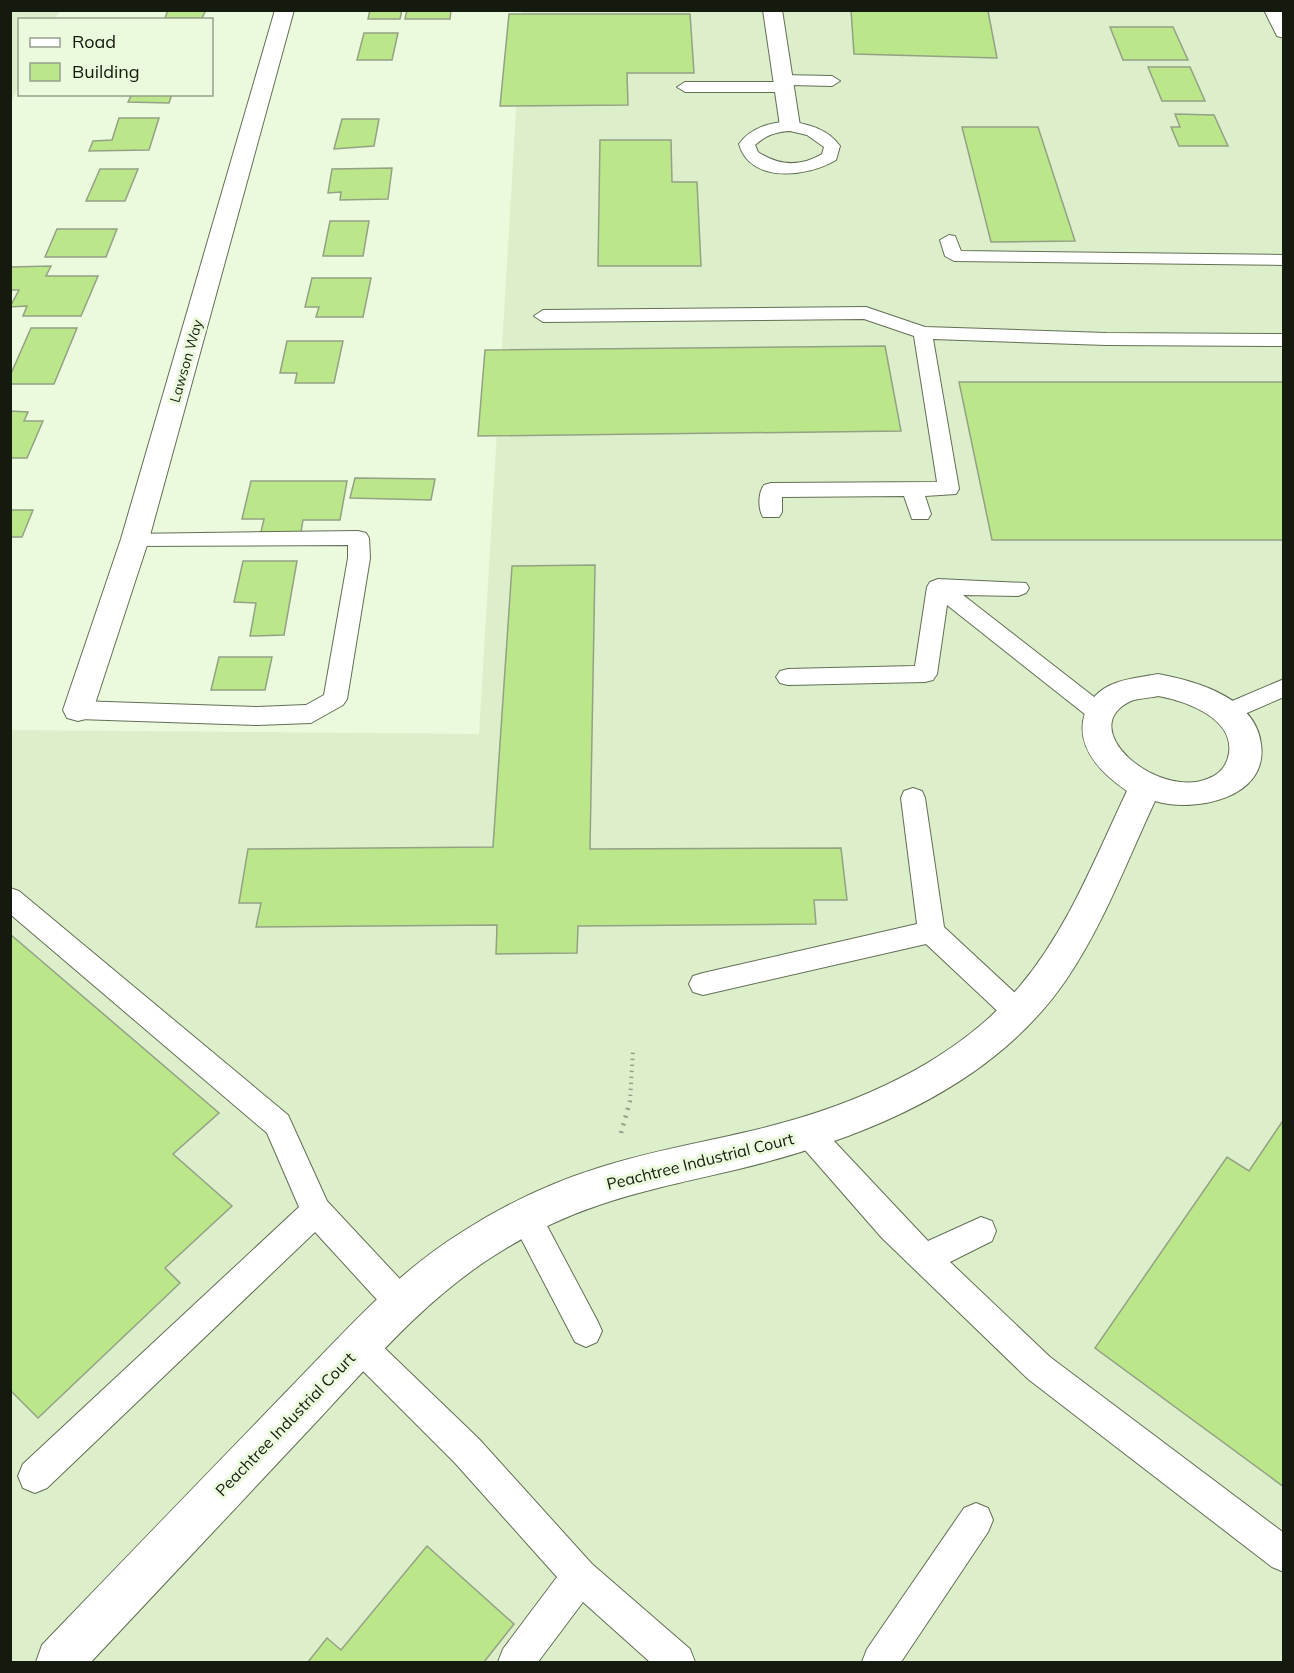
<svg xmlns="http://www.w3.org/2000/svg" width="1294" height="1673" font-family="Mulish,sans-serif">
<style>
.built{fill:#ddefca}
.building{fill:#bce68a;stroke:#93a185;stroke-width:1.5}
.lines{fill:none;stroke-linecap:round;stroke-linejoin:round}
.service-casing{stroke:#626f55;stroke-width:2}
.minor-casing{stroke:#626f55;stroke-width:2}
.path-far1{stroke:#95a08a;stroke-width:4;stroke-dasharray:1.5 4.5;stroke-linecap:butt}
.path{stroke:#95a08a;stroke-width:4.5;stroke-dasharray:2 6;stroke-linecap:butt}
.service{fill:#fff;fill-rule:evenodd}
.minor{fill:#fff;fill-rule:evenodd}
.labels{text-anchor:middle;stroke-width:6;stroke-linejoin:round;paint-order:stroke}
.far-street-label{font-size:14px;fill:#151a0f;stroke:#ebfadc}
.street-label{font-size:16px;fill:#151a0f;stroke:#ebfadc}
</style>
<rect width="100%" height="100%" fill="#ebfadc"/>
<!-- built -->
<g class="built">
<path d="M11 10 60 11 55 19 20 20 19 86 11 102Z"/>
<path d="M522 11H1283V1662H11V730L479 734Z"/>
</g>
<!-- building -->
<g class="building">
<path d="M168 10H206L202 18H165Z"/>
<path d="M370 10H402L400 19H368Z"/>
<path d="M407 10H451L450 19H405Z"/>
<path d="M851 10 988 11 997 58 854 54Z"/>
<path d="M509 14H690L694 73H627L628 105 500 106Z"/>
<path d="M1110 27H1173L1188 60H1123Z"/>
<path d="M364 33H398L392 60H357Z"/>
<path d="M1148 67H1190L1205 101H1162Z"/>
<path d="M132 94H172L169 103 128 102Z"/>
<path d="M1175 114 1214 115 1228 146H1179L1171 127H1180Z"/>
<path d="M119 118H159L149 150 89 151 93 141 112 140Z"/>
<path d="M342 119H379L374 146 334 149Z"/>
<path d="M962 127H1038L1075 241 991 242Z"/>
<path d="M600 140H671L672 182H697L701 266H598Z"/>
<path d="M392 168 388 199 340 200 341 192 328 193 332 169Z"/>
<path d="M100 169H138L125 201H86Z"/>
<path d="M330 221H369L363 256H323Z"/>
<path d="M57 229H117L106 257H45Z"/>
<path d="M51 266 46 276H98L81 316H23L27 306 10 307 19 290H10V267Z"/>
<path d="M312 278H371L363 317H316L319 307H305Z"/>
<path d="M31 328H77L54 384H10V376Z"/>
<path d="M287 341H343L334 383H295L297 373H280Z"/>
<path d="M885 346 901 431 478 436 485 350Z"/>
<path d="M959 382H1284V540H992Z"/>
<path d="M10 411 28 412 24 421H43L27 458H10Z"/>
<path d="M355 478 435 479 431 500 350 498Z"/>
<path d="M251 481H347L340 520H303L301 532H261L264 519H242Z"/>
<path d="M10 510H33L22 537H10Z"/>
<path d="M243 561H297L284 635 250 636 256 603 234 602Z"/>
<path d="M595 565 590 849 841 848 847 900H814L816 924 578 926 577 953 496 954 497 925 256 927 261 903H239L248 849 493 847 512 566Z"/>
<path d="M219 657H272L265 690H211Z"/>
<path d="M10 934 219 1113 173 1154 232 1206 165 1268 180 1283 38 1418 10 1390Z"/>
<path d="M1284 1119V1487L1095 1348 1227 1157 1249 1171Z"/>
<path d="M427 1546 514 1624 484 1662H308L327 1638 341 1650Z"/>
</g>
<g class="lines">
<defs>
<g id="service">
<path d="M782 75 832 76 840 81 832 86 790 85V90L784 92H685L677 87 685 82H776V77Z"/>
<path d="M790 121C810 125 828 129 840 146L836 160C808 177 750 184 739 144 751 127 770 123 790 121ZM790 131 807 135 824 147 822 154C800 167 779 166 758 152L755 145C766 135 776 132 790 131Z"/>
<path d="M949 235 955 236 961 251 1284 255V265L954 261 945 256 940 240Z"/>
<path d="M866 307 925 327 1106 333 1284 334V346L1106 345 933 339 959 489 956 494 925 496 931 514 928 519H912L904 496 782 497V512L779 517H763C758 509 758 493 764 485L771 483 937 482 914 336 864 319 543 322 534 316 543 310Z"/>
<path d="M358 531 366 533 369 538 370 558 347 699 343 705 311 723 257 725 78 719 70 716 66 710 70 704 78 701 257 707 306 705 324 695 348 558V545L135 546 127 544 124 539 127 534Z"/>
<path d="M938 579 1026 583 1029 588 1026 593 1018 596 963 595 1107 707 1111 713 1107 719 1099 722 1091 719 947 605 937 674 933 680 925 682 788 685 780 683 776 677 780 671 788 669 915 666 927 587 930 582Z"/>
<path d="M1284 679V697L1226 722 1218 719 1214 713 1218 707Z"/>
<path d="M913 788 922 791 925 798 944 927 1027 1004 1031 1012 1027 1020 1017 1024 1007 1020 926 944 703 995 693 992 689 984 693 976 703 973 917 924 901 798 904 791Z"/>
<path d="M10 888 19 891 288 1115 327 1201 413 1293 418 1304 413 1315 402 1319 391 1315 315 1232 47 1488 35 1493 23 1488 18 1476 23 1464 299 1207 267 1133 10 914Z"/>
<path d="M808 1120 818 1124 928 1241 981 1217 992 1221 996 1231 992 1241 950 1262 1050 1357 1284 1533V1572L1272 1567 1028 1379 882 1238 798 1142 793 1133 798 1124Z"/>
<path d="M526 1203 537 1207 597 1320 602 1331 597 1342 586 1347 575 1342 515 1227 511 1217 515 1207Z"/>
<path d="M360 1330 371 1335 479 1439 592 1564 690 1649 695 1662H650L583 1602 538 1662H498L503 1649 557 1577 455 1463 349 1357 344 1346 349 1335Z"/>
<path d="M976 1503 988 1508 993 1520 988 1532 901 1662H862L867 1649 964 1508Z"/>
</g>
<g id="minor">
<path d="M275 10H294L149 539 93 710 89 718 78 721 67 718 63 710 121 539Z"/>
<path d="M763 10H782L800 126 797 130H783L780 126Z"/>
<path d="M1264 10H1283L1284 38 1277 36Z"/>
<path d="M1158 674C1196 681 1256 698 1261 744 1269 799 1193 813 1155 801 1127 861 1103 926 1066 980 992 1088 862 1139 739 1169 645 1191 575 1203 492 1257 425 1300 374 1360 320 1418 244 1499 167 1581 91 1662H36L42 1645C123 1560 205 1476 287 1391 342 1335 394 1274 462 1232 504 1205 550 1183 598 1168 650 1151 706 1142 759 1129 854 1106 955 1063 1020 986 1068 929 1095 858 1127 791 1101 773 1074 747 1085 713 1089 700 1100 689 1113 684 1127 678 1143 677 1158 674ZM1158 696C1186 701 1234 718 1229 753 1227 766 1219 775 1207 779 1157 799 1073 728 1131 701 1139 698 1150 698 1158 696Z"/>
</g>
</defs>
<!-- service casing -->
<use href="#service" class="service-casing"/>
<!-- minor casing -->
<use href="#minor" class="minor-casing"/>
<!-- path-far1 -->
<path class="path-far1" d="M630 1102 633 1049"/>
<!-- path -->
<path class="path" d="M621 1133 630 1101"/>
<!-- service -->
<use href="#service" class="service"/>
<!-- minor -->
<use href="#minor" class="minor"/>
</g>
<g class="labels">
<!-- far-street labels -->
<g class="far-street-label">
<text transform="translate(186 361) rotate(-74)" y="5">Lawson Way</text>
</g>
<!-- street labels -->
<g class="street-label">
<text transform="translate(700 1161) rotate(-14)" y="6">Peachtree Industrial Court</text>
<text transform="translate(285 1424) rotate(-46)" y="6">Peachtree Industrial Court</text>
</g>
</g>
<!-- border -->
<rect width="1294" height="1673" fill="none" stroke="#151a0f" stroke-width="24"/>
<!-- legend -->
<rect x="18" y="18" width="195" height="78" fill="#ebfadc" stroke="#95a08a" stroke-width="1.5"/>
<rect x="30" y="38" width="30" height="9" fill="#ffffff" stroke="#95a08a" stroke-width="1.5"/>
<text x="72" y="48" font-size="18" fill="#151a0f">Road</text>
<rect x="30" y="63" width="30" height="18" fill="#bce68a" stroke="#95a08a" stroke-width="1.5"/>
<text x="72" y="78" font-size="18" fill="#151a0f">Building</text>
</svg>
